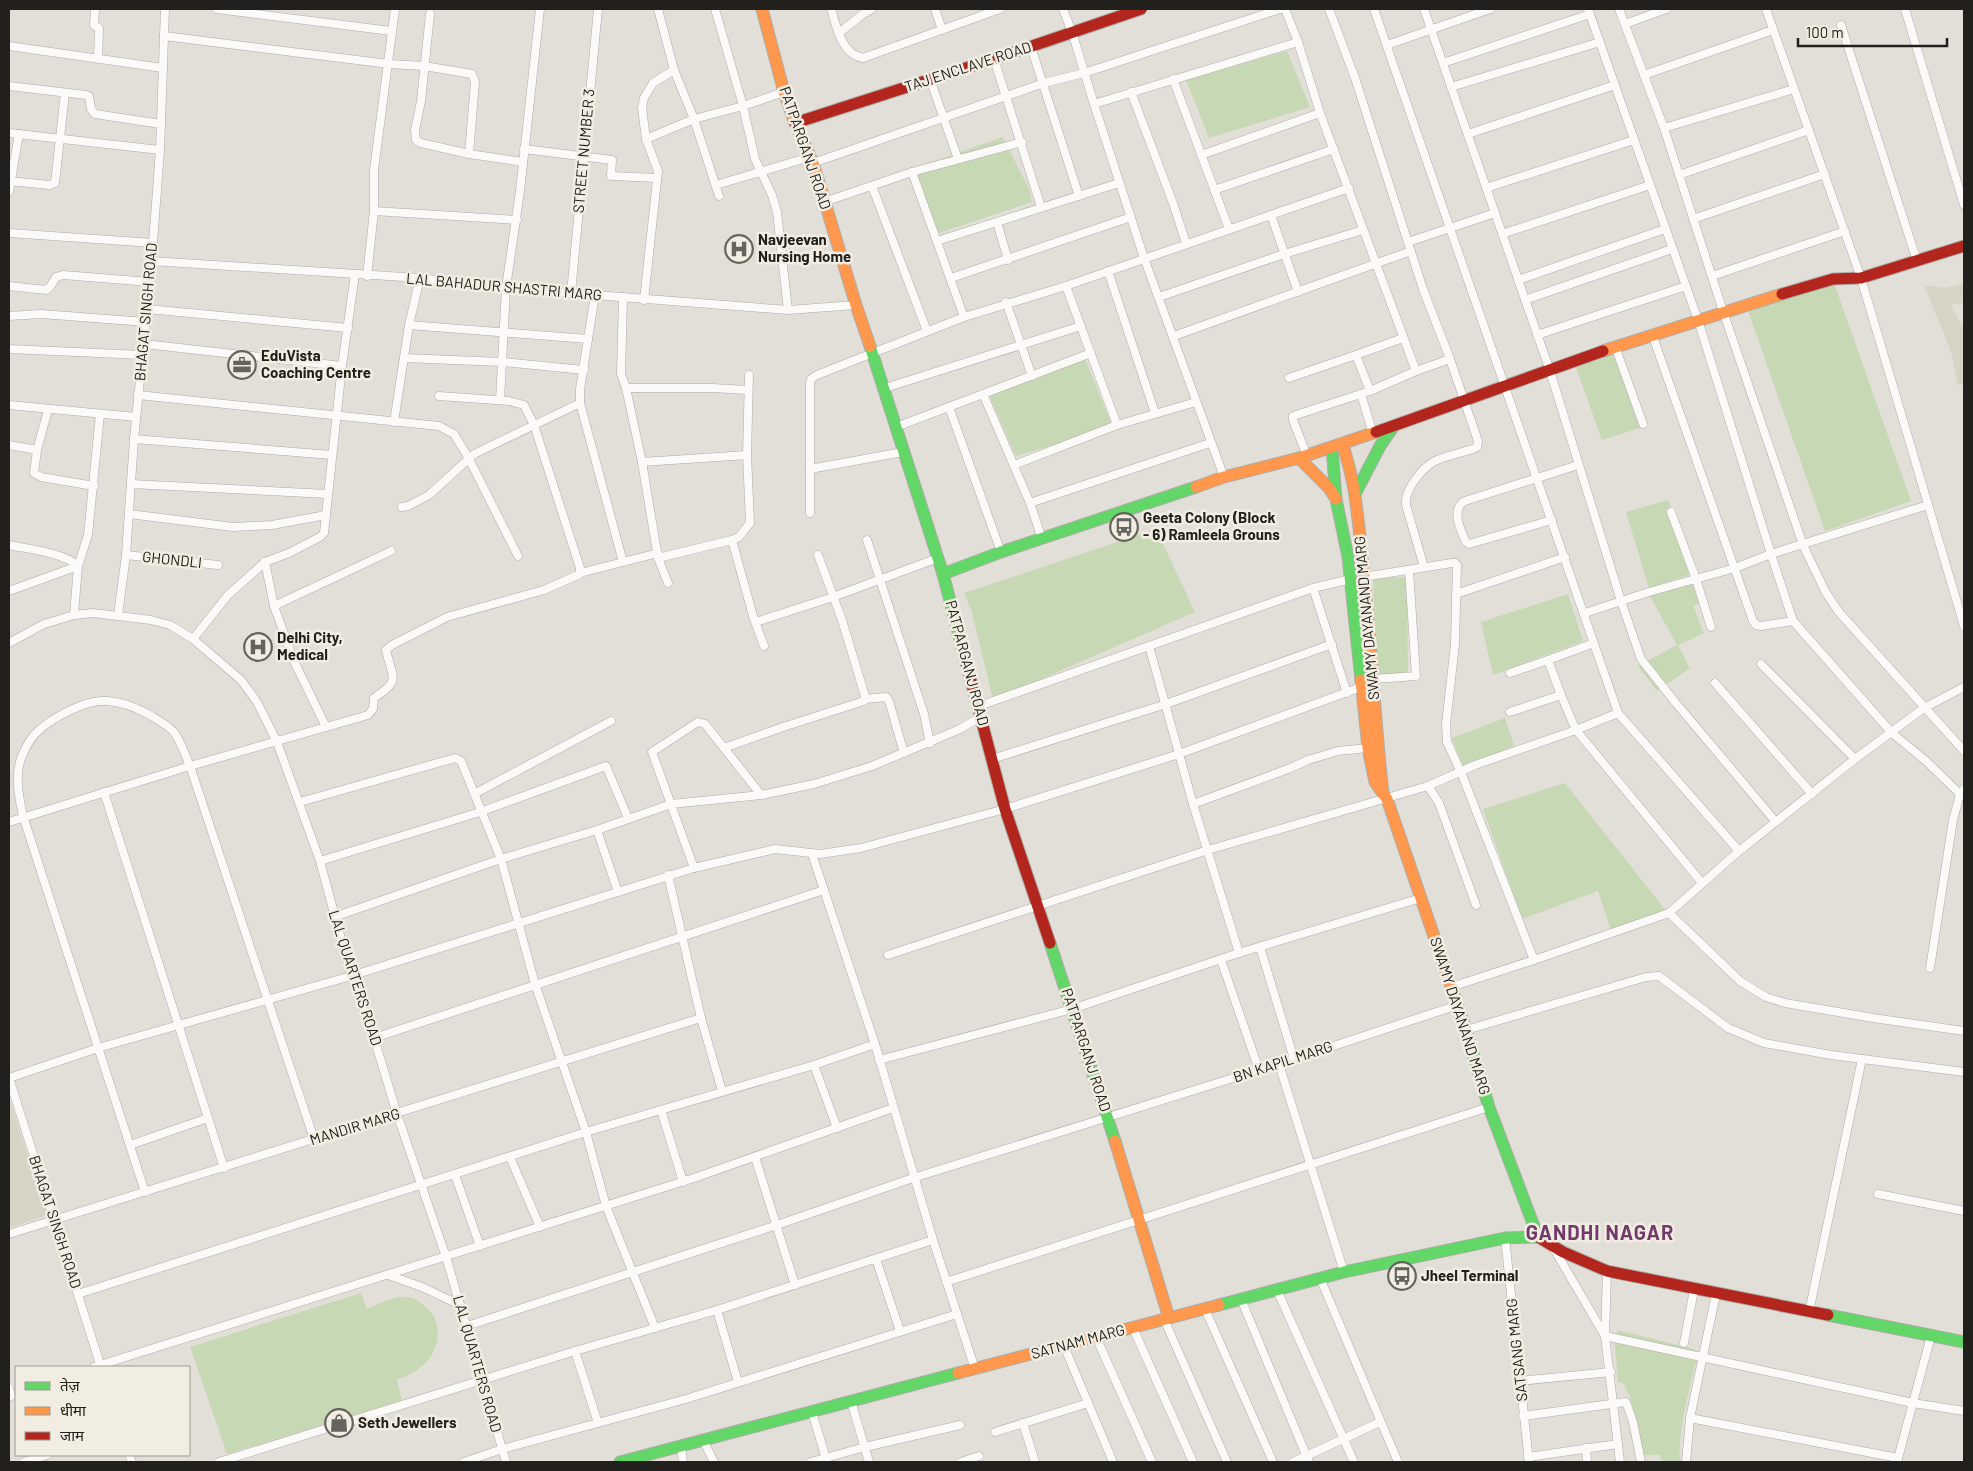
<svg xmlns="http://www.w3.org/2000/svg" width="1973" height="1471" font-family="Barlow,'Noto Sans Devanagari',sans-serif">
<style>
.built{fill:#d7d3c5}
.green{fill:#c7d8b4}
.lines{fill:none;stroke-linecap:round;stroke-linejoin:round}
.street-casing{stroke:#aeaca8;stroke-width:9}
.fast-casing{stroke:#aeaca8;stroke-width:13}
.slow-casing{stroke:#aeaca8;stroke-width:13}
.jam-casing{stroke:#aeaca8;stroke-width:13}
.street{stroke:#fbfaf9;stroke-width:8}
.fast{stroke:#63d668;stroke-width:11}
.slow{stroke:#ff974d;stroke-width:11}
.jam{stroke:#b3261e;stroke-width:11}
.labels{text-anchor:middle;stroke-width:5;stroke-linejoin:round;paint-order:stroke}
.street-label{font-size:15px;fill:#22201c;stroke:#f2ede2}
.poi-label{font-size:15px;font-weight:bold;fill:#22201c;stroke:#f2ede2;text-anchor:start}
.district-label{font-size:20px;font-weight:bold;letter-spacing:1px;fill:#713c6b;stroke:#f2ede2}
</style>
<rect width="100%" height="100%" fill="#e2dfd8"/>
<!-- built -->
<g class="built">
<path d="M1964 282V303L1951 305 1962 326 1964 325V385H1958L1951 352 1924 285 1945 288 1963 284Z"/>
<path d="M9 1098 47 1215 9 1228Z"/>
</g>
<!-- green -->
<g class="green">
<path d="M1287 51 1310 107 1209 138 1186 80Z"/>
<path d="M1003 137 1029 189 1032 202 939 233 912 169Z"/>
<path d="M1833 280 1911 501 1825 531 1746 305Z"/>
<path d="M1617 351 1643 427 1602 440 1575 365Z"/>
<path d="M1085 359 1113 428 1016 456 989 395Z"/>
<path d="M1668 500 1692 574 1649 588 1626 512Z"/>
<path d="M1156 529 1195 612 993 700 972 612 964 593Z"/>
<path d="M1407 577 1408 674 1377 676 1373 578Z"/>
<path d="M1694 584 1703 602 1693 606 1704 633 1678 645 1690 668 1657 691 1638 666 1677 645 1649 594Z"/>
<path d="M1568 594 1583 641 1493 675 1481 622Z"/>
<path d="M1505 718 1514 746 1464 768 1452 738Z"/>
<path d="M1565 783 1667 912 1611 930 1598 891 1522 919 1483 809Z"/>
<path d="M361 1293 367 1309C380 1304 397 1293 412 1298 420 1300 428 1309 433 1315 443 1332 437 1355 421 1367 414 1373 405 1376 397 1380L402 1400 227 1454 190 1347Z"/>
<path d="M1617 1330 1694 1349 1698 1353C1690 1388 1678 1426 1680 1462H1662L1660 1455H1644L1630 1397 1624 1384 1618 1382 1615 1345Z"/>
</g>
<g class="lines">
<defs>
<g id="street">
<path d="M95 9 94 25 99 28 98 58"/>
<path d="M217 9 391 31"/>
<path d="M658 9 674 70 694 119 719 196"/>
<path d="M715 9 743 106 755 159 772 195 777 212 788 310"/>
<path d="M831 9C837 27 841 54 863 58L1000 9"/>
<path d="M935 9 942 30"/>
<path d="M1063 9 1072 32 1094 104 1144 258 1224 477"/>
<path d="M1285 9 1298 42 1320 113 1416 371 1450 359"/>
<path d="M1329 9 1355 78 1423 289 1450 359 1478 441 1477 447 1473 449C1461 453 1447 455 1435 461 1422 468 1404 490 1406 505L1424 567"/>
<path d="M1374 9 1618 713 1739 851"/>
<path d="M1424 9 1550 371 1621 601 1641 659 1675 702 1776 822"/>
<path d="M1588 9 1698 320 1771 554 1793 621 1892 733 1926 761 1960 794"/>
<path d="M1619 9 1664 128 1723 311 1803 545 1825 591 1838 611 1964 751"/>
<path d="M1766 9 1861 278 1964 626"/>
<path d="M1905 9 1964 205"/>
<path d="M430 14 421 101 415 130 416 140 421 143 469 154 523 162"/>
<path d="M1625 24 1666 9"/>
<path d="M1841 25 1917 261"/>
<path d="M839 33 863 14 872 9"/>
<path d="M164 36 389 64 424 66 472 74 475 82 469 154"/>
<path d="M1387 45 1490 9"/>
<path d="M9 46 163 68"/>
<path d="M1031 47 1079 196"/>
<path d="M994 59 1041 207"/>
<path d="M1443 63 1590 14"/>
<path d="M1644 75 1773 30"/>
<path d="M930 79 958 159"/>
<path d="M1173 79 1229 229"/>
<path d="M9 86 86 95 89 96 91 109 95 114 161 124"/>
<path d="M1451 87 1600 42"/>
<path d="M1131 92 1173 203 1186 243"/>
<path d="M1094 104 1298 42"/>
<path d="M1664 128 1794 89"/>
<path d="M9 133 160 150"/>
<path d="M1468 134 1615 85"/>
<path d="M646 139 694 119 743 106 784 92"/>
<path d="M524 149 612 160 611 176 657 178"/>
<path d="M1201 155 1320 113"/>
<path d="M813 163 1044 83 1084 73 1280 9"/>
<path d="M912 172 964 317"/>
<path d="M1679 175 1809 130"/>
<path d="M9 181 50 185 55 183 65 93"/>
<path d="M716 185 810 157"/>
<path d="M872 186 927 331"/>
<path d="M1486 188 1634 140"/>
<path d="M1214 190 1334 149"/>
<path d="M9 191 19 134"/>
<path d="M824 202 912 172 1022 142"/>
<path d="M374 211 517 220"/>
<path d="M1271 215 1298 292"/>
<path d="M1693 219 1825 174"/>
<path d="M997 222 1008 260"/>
<path d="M9 233 153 243"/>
<path d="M1502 234 1650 185"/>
<path d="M937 241 1119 183"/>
<path d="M1408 242 1495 213"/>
<path d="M151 261 420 278 506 288 788 310 856 305"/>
<path d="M1108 271 1155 413"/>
<path d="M367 276 374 211V170L395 9"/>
<path d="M1712 276 1845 231"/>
<path d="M951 278 1131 217"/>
<path d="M1518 280 1665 229"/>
<path d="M9 286 46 290 50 287 56 277 63 275 150 282"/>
<path d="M1066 286 1117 425"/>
<path d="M571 293 598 9"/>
<path d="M595 295 580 389V403L623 562"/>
<path d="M623 297 621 374 626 388 642 462 658 558 668 583"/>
<path d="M1159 297 1284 254 1363 230"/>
<path d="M644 300 658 171 646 139 642 108 644 98 653 83 674 70"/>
<path d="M1525 300 1672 249"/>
<path d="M1006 302 1032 376"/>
<path d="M147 309 348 328"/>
<path d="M9 316 41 314 146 322"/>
<path d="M409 325 588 339"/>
<path d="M1652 334 1753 621 1756 625 1761 626 1793 621"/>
<path d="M1537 335 1686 286"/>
<path d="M1174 336 1411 251"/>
<path d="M1403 338 1356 355 1370 391 1416 371"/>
<path d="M144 344 342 366"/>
<path d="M1615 346 1643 424"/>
<path d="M9 349 142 355"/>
<path d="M404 358 502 362 584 370"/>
<path d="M1289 378 1356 355"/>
<path d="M626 388H712L748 390"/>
<path d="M885 388 1081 326"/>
<path d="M983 394 1030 503 1042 539"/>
<path d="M1361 394 1373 434"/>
<path d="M138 395 439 426 454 434 468 457 518 556"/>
<path d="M500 400 506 288 520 191 540 9"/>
<path d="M9 405 136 417"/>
<path d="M949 407 1001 552"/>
<path d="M48 410 37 450 34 473 41 477 94 486"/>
<path d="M394 422 409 325 420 278"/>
<path d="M896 427 1091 353"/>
<path d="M134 439 332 455"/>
<path d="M9 445 37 450"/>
<path d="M1307 456 1293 420V416L1370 391"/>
<path d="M642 462 747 455"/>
<path d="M1014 465 1117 425 1196 402"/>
<path d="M810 469 903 452"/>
<path d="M131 484 328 494"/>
<path d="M1030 503 1210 443"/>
<path d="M402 507 408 506 429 495 474 454 580 403"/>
<path d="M1671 512 1696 579 1711 627"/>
<path d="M810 513V384L811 379 817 375 964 317 1066 286 1349 188"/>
<path d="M129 514 233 527 272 525 326 515"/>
<path d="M1552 520 1469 544 1466 542C1461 531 1450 509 1465 501L1578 465"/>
<path d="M732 540 753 616 764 646"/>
<path d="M867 540 924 714 930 743"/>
<path d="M9 545C28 549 65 553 78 566L74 615"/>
<path d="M126 555 218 565"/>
<path d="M658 558 732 540 739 537 750 523 747 455 749 375"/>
<path d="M265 562 274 606 294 661 326 727"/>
<path d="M580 573 658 553"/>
<path d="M1363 577 1452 563H1455L1457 565 1455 644 1446 724 1447 742 1461 772 1534 960"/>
<path d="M1313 588 1347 693"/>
<path d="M9 591 78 566 88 535 100 414"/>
<path d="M1456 594 1565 557"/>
<path d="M274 606 391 551"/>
<path d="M1585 613 1649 592 1735 568 1771 554 1928 505"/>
<path d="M118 615 126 555 134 439 150 282 160 150 165 9"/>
<path d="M756 622 833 597 938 558"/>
<path d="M193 639 228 595 265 562 289 553 320 537 324 533 342 366 355 274"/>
<path d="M9 643 44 624 74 615 93 613 151 620 170 625 193 639 241 680 257 702 277 742 320 861 351 976 374 1038 397 1114 446 1257 506 1462"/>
<path d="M1149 646 1193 804 1239 953"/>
<path d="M1761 664 1855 759"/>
<path d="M1510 673 1548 660"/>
<path d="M1374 679 1416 676 1409 570"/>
<path d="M1715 683 1812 794"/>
<path d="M1561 695 1576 730 1702 883"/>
<path d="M865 699 886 697 889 701 904 753"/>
<path d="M979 706 1313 588 1351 579"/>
<path d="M1510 712 1561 695 1548 660 1594 643"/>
<path d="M724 748 761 795"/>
<path d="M992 759 1166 704 1332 644"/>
<path d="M1428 786 1439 803 1476 905"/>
<path d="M104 792 224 1168"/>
<path d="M474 794 611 721"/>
<path d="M300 802 455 758 461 761 501 859 535 984 586 1132 606 1206 655 1328"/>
<path d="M1193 804 1288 769 1308 760 1338 751 1368 748"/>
<path d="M9 822 190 766 368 715 373 709 374 698C402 680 392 678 386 650L392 645 447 617 544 590 580 574V568L534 425 524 405 509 401 439 396"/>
<path d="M597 830 618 892"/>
<path d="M812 854 875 1044 933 1240 975 1369"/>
<path d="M320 861 480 812 606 766 628 818"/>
<path d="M694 868 652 752 698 722 705 724 724 748 783 727 864 701 865 696 842 620 818 555"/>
<path d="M668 875 701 1018 722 1091"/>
<path d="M1669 913 1740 981 1766 997 1785 1003 1873 1018 1964 1031"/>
<path d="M334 917 501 859 597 830 671 804 761 795 814 784 872 766 960 729 982 716"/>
<path d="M1260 947 1294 1059"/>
<path d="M888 955 1208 850 1428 786 1475 765 1576 730 1618 713"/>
<path d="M1221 960 1259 1070"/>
<path d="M1930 968 1953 820 1960 794 1964 789"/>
<path d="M1451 987 1534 960 1669 913 1739 851 1855 759 1924 708 1964 687"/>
<path d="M1466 1030 1646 977 1659 976 1728 1028 1764 1043 1831 1055 1964 1072"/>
<path d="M374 1038 824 890"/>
<path d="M879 1060 1072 1009 1239 953 1421 898"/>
<path d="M1279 1064 1344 1272"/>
<path d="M814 1065 837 1128"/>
<path d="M9 1078 98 1048 351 976 694 868 775 849 820 854 861 848 1005 809 1179 754 1361 687"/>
<path d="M9 1078 101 1367"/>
<path d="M661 1110 683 1182"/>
<path d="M130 1145 208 1118"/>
<path d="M510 1157 540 1227"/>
<path d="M755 1157 795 1285"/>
<path d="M455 1175 480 1246"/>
<path d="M145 1192 23 816C19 797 14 775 22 756 25 749 31 738 36 733 51 718 86 699 108 701 123 702 135 707 148 714 156 719 166 724 173 731 181 741 185 755 190 766L314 1139"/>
<path d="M1878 1194 1964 1211"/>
<path d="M9 1234 701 1018"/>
<path d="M1505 1238 1529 1462"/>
<path d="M1554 1249 1605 1336 1620 1462"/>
<path d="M876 1259 900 1331"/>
<path d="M1607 1271 1605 1336 1913 1403 1964 1411"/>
<path d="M388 1275 422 1287 460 1305"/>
<path d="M1320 1278 1398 1462"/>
<path d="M946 1282 1489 1107"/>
<path d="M1277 1290 1354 1462"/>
<path d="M78 1294 586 1132 814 1065 875 1044"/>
<path d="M1241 1299 1309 1462"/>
<path d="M1205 1309 1273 1462"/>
<path d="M717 1310 738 1382"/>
<path d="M1809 1312 1862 1059"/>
<path d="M1164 1319 1227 1462"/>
<path d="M467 1326 777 1225 913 1178 1294 1059 1458 1005"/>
<path d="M1133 1328 1193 1462"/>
<path d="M1096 1337 1152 1462"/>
<path d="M1684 1343 1694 1290"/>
<path d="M1064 1346 1113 1462"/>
<path d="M575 1351 598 1423"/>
<path d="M94 1367 694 1178 893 1108"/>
<path d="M1520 1381 1611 1372"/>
<path d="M9 1388 11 1396"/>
<path d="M851 1401 869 1462"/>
<path d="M812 1412 827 1462"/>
<path d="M1523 1416 1626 1402 1633 1422 1641 1462"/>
<path d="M1690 1418 1898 1458"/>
<path d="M1023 1423 1035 1462"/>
<path d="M995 1432 1088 1403"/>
<path d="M703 1440 714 1462"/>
<path d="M681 1446 683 1462"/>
<path d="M1586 1448 1587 1462"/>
<path d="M129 1455 132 1462"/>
<path d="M1528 1457 1618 1444"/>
<path d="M24 1462 47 1455"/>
<path d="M219 1462 575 1351 717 1310 933 1240"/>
<path d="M464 1462 502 1449 686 1399 957 1314"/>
<path d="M811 1462 865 1447 960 1425"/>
<path d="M961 1462 979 1456"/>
<path d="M1293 1462 1380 1422"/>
<path d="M1686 1462 1690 1418 1716 1294"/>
<path d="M1897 1462 1931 1336"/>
</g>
<g id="fast">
<path d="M870 346 943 574 962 647"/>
<path d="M1332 447 1336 499 1348 557 1361 680"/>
<path d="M1355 494 1380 446 1393 427"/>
<path d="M943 574 1001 552 1196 487"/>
<path d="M1050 943 1115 1141"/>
<path d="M1463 1021 1489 1107 1538 1237"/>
<path d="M1219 1305 1344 1272 1505 1238 1538 1237"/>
<path d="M1828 1315 1964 1342"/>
<path d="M620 1462 958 1373"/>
</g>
<g id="slow">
<path d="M762 9 784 92 795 123 813 163 856 305 870 346"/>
<path d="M1603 351 1782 294"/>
<path d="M1343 444C1347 461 1353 478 1355 496 1369 595 1372 695 1383 794"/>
<path d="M1299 458 1329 488 1336 499"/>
<path d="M1196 487 1224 477 1299 458 1376 432"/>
<path d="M1361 680 1368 748 1375 782 1387 799 1463 1021"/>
<path d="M1115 1141 1169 1318"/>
<path d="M958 1373 1219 1305"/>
</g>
<g id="jam">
<path d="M795 123 994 59 1141 9"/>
<path d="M1782 294 1833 279 1861 278 1964 246"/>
<path d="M1376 432 1603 351"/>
<path d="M962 647 1005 809 1050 943"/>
<path d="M1538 1237 1563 1252 1607 1271 1828 1315"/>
</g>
</defs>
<!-- street casing -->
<use href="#street" class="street-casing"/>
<!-- fast casing -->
<use href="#fast" class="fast-casing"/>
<!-- slow casing -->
<use href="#slow" class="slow-casing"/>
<!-- jam casing -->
<use href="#jam" class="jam-casing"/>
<!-- street -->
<use href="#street" class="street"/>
<!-- fast -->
<use href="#fast" class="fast"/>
<!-- slow -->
<use href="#slow" class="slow"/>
<!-- jam -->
<use href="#jam" class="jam"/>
</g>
<!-- icons -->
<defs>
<symbol id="hospital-ring" viewBox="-11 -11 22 22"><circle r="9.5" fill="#f2ede2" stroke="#65635e" stroke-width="1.5"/><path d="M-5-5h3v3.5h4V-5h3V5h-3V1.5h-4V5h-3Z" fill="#65635e"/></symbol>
<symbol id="office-ring" viewBox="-11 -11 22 22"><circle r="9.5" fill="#f2ede2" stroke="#65635e" stroke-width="1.5"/><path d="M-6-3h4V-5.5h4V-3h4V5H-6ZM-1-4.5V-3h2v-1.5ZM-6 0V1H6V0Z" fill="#65635e"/></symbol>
<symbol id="bus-ring" viewBox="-11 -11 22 22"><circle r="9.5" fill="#f2ede2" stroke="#65635e" stroke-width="1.5"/><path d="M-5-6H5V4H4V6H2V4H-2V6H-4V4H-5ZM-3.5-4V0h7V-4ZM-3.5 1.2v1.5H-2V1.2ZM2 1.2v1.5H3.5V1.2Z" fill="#65635e"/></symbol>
<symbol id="shop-ring" viewBox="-11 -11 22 22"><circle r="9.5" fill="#f2ede2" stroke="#65635e" stroke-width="1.5"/><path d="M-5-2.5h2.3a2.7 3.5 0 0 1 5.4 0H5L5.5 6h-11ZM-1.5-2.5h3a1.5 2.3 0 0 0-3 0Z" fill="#65635e"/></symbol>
</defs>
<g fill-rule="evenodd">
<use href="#hospital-ring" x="723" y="233" width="32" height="32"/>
<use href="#office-ring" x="226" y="349" width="32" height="32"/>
<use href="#bus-ring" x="1108" y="511" width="32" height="32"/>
<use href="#hospital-ring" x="242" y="631" width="32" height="32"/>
<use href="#bus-ring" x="1386" y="1260" width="32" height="32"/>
<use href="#shop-ring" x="323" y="1407" width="32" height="32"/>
</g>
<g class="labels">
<!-- street labels -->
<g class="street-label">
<text transform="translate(968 67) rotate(-18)" y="5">TAJ ENCLAVE ROAD</text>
<text transform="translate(805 148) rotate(71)" y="5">PATPARGANJ ROAD</text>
<text transform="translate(584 151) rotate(-85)" y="5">STREET NUMBER 3</text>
<text transform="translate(504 287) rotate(5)" y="5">LAL BAHADUR SHASTRI MARG</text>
<text transform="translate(146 312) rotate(-85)" y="5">BHAGAT SINGH ROAD</text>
<text transform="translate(172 560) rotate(6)" y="5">GHONDLI</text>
<text transform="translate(1367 618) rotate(-95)" y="5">SWAMY DAYANAND MARG</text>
<text transform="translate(967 663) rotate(75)" y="5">PATPARGANJ ROAD</text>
<text transform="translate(355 978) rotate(72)" y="5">LAL QUARTERS ROAD</text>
<text transform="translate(1460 1016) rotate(72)" y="5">SWAMY DAYANAND MARG</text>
<text transform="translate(1086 1050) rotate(72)" y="5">PATPARGANJ ROAD</text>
<text transform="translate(1283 1062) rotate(-18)" y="5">BN KAPIL MARG</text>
<text transform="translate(355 1127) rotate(-17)" y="5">MANDIR MARG</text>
<text transform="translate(55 1222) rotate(72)" y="5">BHAGAT SINGH ROAD</text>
<text transform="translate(1078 1342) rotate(-15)" y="5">SATNAM MARG</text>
<text transform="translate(1517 1350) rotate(-96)" y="5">SATSANG MARG</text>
<text transform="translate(477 1364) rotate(74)" y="5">LAL QUARTERS ROAD</text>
</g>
<!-- poi labels -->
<g class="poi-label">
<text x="758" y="245">Navjeevan<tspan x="758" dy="17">Nursing Home</tspan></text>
<text x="261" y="361">EduVista<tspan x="261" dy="17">Coaching Centre</tspan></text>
<text x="1143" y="523">Geeta Colony (Block<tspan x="1143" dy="17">- 6) Ramleela Grouns</tspan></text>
<text x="277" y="643">Delhi City,<tspan x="277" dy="17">Medical</tspan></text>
<text x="1421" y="1281">Jheel Terminal</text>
<text x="358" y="1428">Seth Jewellers</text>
</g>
<!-- district labels -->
<g class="district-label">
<text x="1600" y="1240">GANDHI NAGAR</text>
</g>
</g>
<!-- border -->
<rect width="1973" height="1471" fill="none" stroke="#22201c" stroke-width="20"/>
<!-- legend -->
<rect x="15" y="1366" width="175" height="90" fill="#f2ede2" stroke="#9f9b93"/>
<rect x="25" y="1382" width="25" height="8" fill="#63d668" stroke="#9f9b93"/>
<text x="60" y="1391" font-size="15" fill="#22201c">तेज़</text>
<rect x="25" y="1407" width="25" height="8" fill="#ff974d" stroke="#9f9b93"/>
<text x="60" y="1416" font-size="15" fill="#22201c">धीमा</text>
<rect x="25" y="1432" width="25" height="8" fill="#b3261e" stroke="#9f9b93"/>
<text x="60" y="1441" font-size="15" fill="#22201c">जाम</text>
<!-- scale -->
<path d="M1798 38v8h149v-8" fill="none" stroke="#22201c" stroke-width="2.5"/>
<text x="1806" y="38" font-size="15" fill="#22201c" stroke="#f2ede2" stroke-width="4" paint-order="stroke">100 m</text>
</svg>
